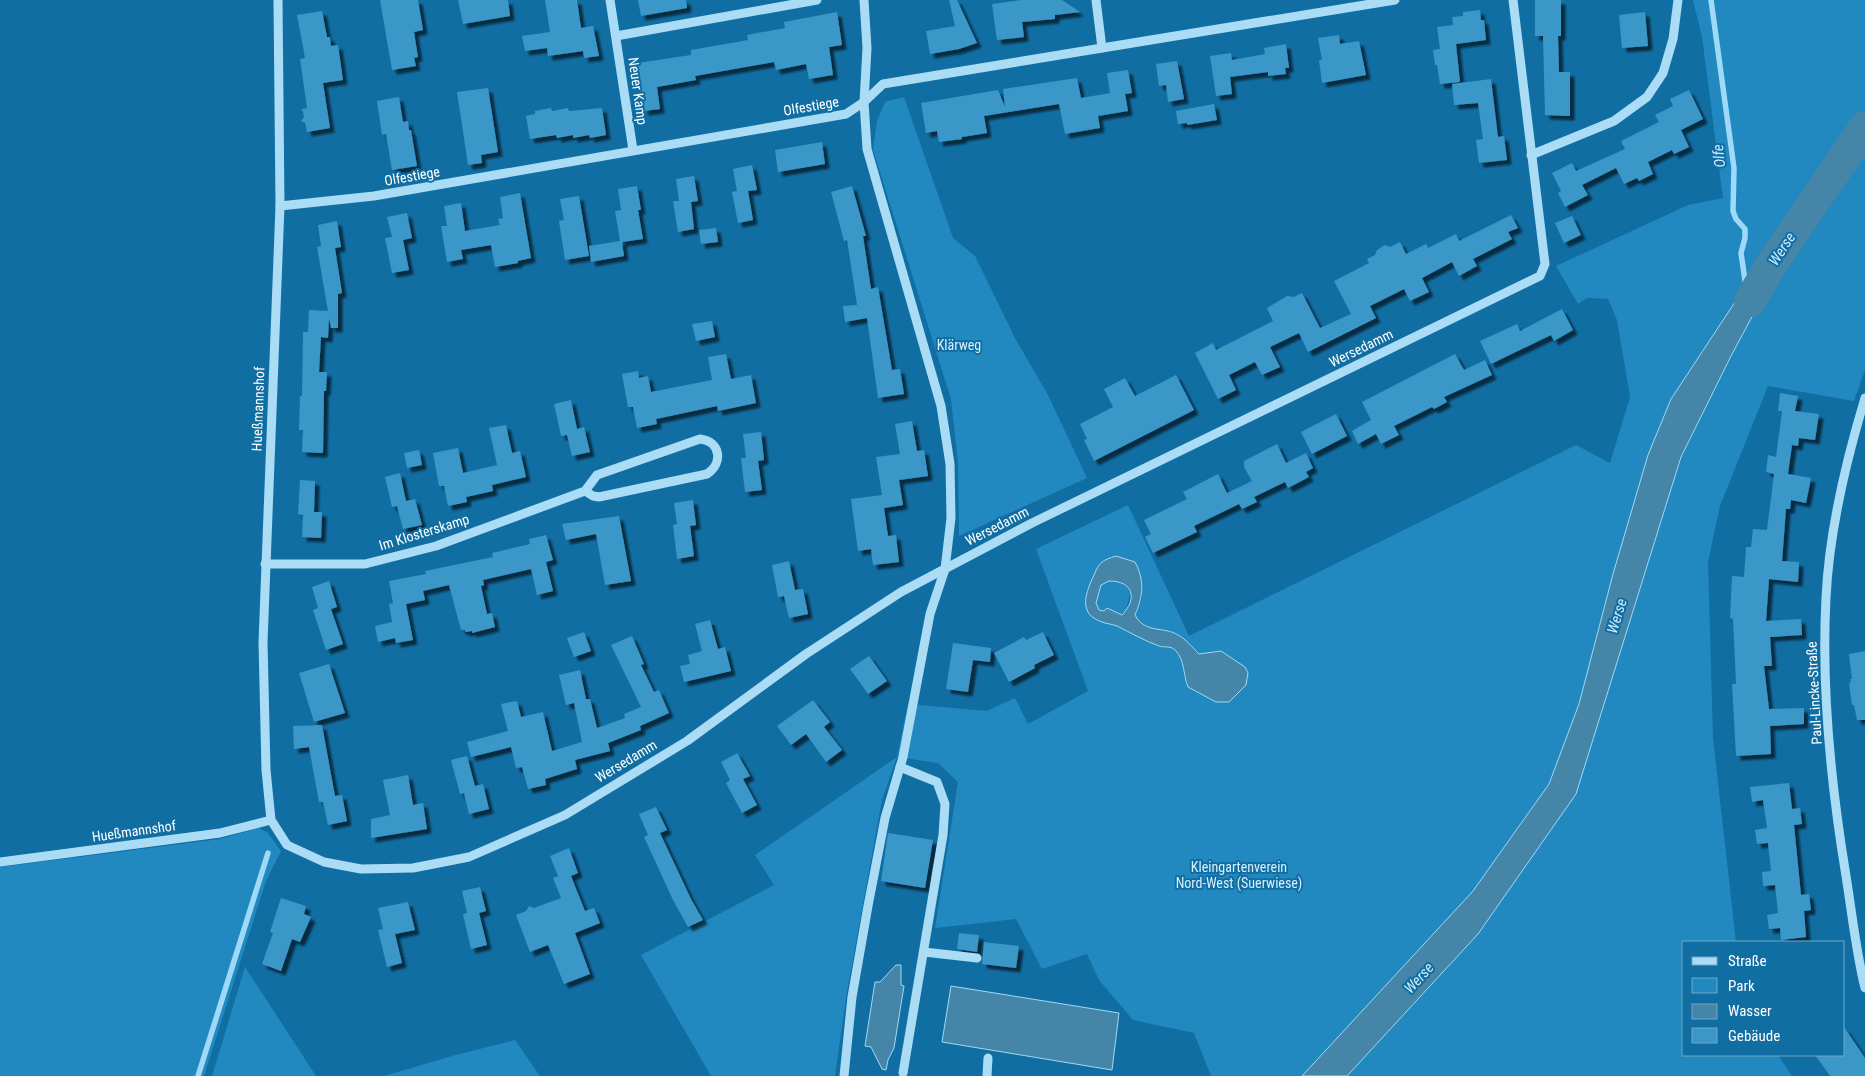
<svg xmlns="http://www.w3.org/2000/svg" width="1865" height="1076" font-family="'Roboto Condensed',sans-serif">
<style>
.green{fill:#2188c0;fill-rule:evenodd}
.water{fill:#4585a8;stroke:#9edaf8;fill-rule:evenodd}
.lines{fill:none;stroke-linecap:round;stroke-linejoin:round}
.stream{stroke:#9edaf8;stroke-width:5.5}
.river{stroke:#4585a8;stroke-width:32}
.building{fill:#3a97c8;filter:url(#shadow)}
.minor{stroke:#abdcf5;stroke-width:9}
.labels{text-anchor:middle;stroke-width:4;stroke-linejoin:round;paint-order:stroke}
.street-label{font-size:14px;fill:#fff;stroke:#116ea3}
.park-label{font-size:14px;fill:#d5f0fe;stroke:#116ea3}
.water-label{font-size:15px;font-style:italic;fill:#cdedfc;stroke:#116ea3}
</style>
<defs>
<filter id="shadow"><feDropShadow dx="4.5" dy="4.5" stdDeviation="1" flood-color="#0009"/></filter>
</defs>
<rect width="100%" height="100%" fill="#116ea3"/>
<!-- green -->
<g class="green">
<path d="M1693 0H1865V370L1854 401 1768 386 1720 506 1708 562 1713 738 1736 942H1684V1055H1778L1792 1076H1347L1478 934 1575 794 1681 457 1731 356 1761 300 1772 263 1747 287 1737 299 1671 399 1613 574 1579 704 1549 784 1473 891 1302 1076H1211L1194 1033 1133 1020 1099 980 1087 954 1042 969 1016 919 935 928 958 782 938 763 897 757 882 800 847 992 835 1076H711L641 955 774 885 755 855 897 757 908 704 987 711 1015 698 1028 724 1088 691 1036 549 1128 505 1189 636 1576 445 1610 463 1630 397 1617 320 1608 299 1587 298 1578 304 1556 266 1688 205 1723 198 1702 37ZM1135 562 1142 597 1135 615C1144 632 1162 627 1177 634 1186 638 1192 648 1200 655 1214 666 1231 675 1246 685L1229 702 1185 679 1182 660 1176 651 1171 647H1161L1113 624 1101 622 1086 590Z"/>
<path d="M904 97 953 238 975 256 1016 340 1048 395 1087 478 959 536 958 463 951 399 873 150 877 121 885 102Z"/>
<path d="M1109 581C1118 581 1126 583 1131 591L1126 610 1121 615 1108 608 1104 611 1099 610 1096 603 1101 585Z"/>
<path d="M259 828 268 833 281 851 266 881 204 1076H0V867L220 839Z"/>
<path d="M245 967 316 1076H212Z"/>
<path d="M515 1040 540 1076H384L452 1056Z"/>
</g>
<!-- water -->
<g class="water">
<path d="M1773 262 1761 300 1731 356 1681 457 1576 794 1478 934 1347 1076H1302L1473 891 1549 784 1579 704 1613 574 1648 455 1671 399 1737 299 1747 287Z"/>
<path d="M1116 556 1135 562C1145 581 1143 596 1135 615 1145 634 1164 626 1178 635 1186 639 1193 648 1199 654L1221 651 1245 667 1248 673 1246 685 1229 702H1216L1188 687C1183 675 1185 661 1176 651 1171 645 1165 648 1159 646 1145 641 1131 633 1117 626 1112 624 1107 624 1102 622 1077 614 1086 592 1094 575 1099 562 1103 560 1116 556ZM1109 581C1133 581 1138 598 1122 615L1107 608 1104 611 1099 610 1096 603 1101 585Z"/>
<path d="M896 965H901V985L904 986 894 1048 888 1060 886 1070 882 1069 871 1047 865 1046 875 982H880Z"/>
<path d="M951 986 1119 1013 1112 1070 942 1042Z"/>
</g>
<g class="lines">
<!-- stream -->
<g class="stream">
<path d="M1711 0 1734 168 1733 211 1736 219 1745 229V238L1741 253 1747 294"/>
<path d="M198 1076 268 853"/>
</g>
<!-- river -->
<path class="river" d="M1750 301 1773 262 1865 127"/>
</g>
<!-- building -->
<g class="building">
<path d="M380 0H418L423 30 414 32 418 57 414 58 416 66 392 70Z"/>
<path d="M458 0H508L510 16 463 24Z"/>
<path d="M545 0H577L581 28 593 26 599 56 584 58 583 51 548 56 547 48 525 51 522 36 550 32Z"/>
<path d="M638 0H686L687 8 641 16Z"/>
<path d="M949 0H957L977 43 959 49 930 54 926 31 955 26Z"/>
<path d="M1021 0H1062L1080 12 1055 15V19L1022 22 1024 37 997 40 992 4Z"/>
<path d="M1535 0H1561V36H1558L1559 72H1570V116L1545 115 1543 36H1535Z"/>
<path d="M1480 10 1481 20H1484L1486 40 1456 44 1460 82 1440 84 1437 65H1435L1433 50 1440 49 1437 27 1453 25 1452 17 1463 16V12Z"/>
<path d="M322 11 327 37H330L331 46 338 45 343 80 323 83 330 128 307 132 305 123 301 121 304 117 302 109 307 108 300 59 305 58 297 15Z"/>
<path d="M837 12 842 45 829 47 833 75 809 79 806 64 776 70 774 62 695 76 696 80 657 87 660 109 644 111 638 63 691 55V50L748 40 747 35 785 28 784 22Z"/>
<path d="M1645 12 1648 46 1622 48 1619 15Z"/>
<path d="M1339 35 1340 44 1359 41 1366 75 1322 83 1319 60H1322L1318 38Z"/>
<path d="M1286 44 1289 68H1285L1286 74 1268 76V72L1230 77 1232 94 1216 96 1210 56 1231 53 1232 60 1265 54 1264 48Z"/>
<path d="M1177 61 1184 99 1168 102 1166 85 1159 86 1156 64Z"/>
<path d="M1128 70 1132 93 1125 94 1128 111 1098 116 1100 128 1065 134 1059 104 984 116 987 133 962 137V139L939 142 937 131 926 133 921 103 998 90 1005 107 1003 89 1077 78 1081 98 1110 93 1107 73Z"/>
<path d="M1491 79 1498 137 1504 136 1507 160 1479 163 1476 140 1483 139 1478 103 1454 105 1452 84Z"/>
<path d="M488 88 498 152 481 155 482 163 468 165 457 92Z"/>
<path d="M1689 90 1703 119 1681 130 1689 147 1674 154 1672 150 1648 162 1653 174 1639 181 1637 178 1624 184 1616 168 1582 185 1588 195 1565 207 1558 193 1561 191 1552 173 1572 163 1576 171 1625 149 1621 141 1659 122 1655 115 1673 106 1670 99Z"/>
<path d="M399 97 403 122 408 121 409 130H411L417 166 392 170 386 134 382 135 377 101Z"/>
<path d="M1214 104 1217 120 1187 125V123L1178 124 1176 111Z"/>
<path d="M551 108 552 111 568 108 569 111 602 108 606 135 590 138 589 135 573 138V135L557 138 556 135 530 139 526 116 535 114V111Z"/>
<path d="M822 142 825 164 778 172 775 150Z"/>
<path d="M752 165 757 190 748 191 753 220 738 223 732 192 737 191 733 169Z"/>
<path d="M694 176 698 201 691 202 694 229 678 232 673 201H679L676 179Z"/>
<path d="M637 186 641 210H638L643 239 622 242 624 256 591 262 589 246 620 241 615 211 621 210 618 189Z"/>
<path d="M852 186 866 236H863L871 289 878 287 892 370 900 369 904 394 878 398 867 318 845 322 843 306 857 305 847 240 844 241 831 192Z"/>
<path d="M520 193 531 258 518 261V263L495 267 491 245 461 250 463 259 447 262 441 226H447L444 206 461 203 465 231 500 225 498 219 503 218 500 197Z"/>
<path d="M579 196 589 256 565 260 559 221 564 220 560 199Z"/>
<path d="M407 213 412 238 403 240 409 270 392 273 385 238 392 237 387 217Z"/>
<path d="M1511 215 1518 228 1508 232 1512 239 1473 259 1477 266 1459 276 1452 262 1422 278 1429 292 1410 301 1404 289 1370 306 1376 318 1308 352 1299 333 1270 347 1280 367 1262 375 1255 362 1229 375 1236 390 1218 399 1195 353 1213 343 1216 350 1273 321 1267 308 1287 296 1294 297 1302 293 1320 328 1351 314 1334 281 1369 263 1367 259 1375 255 1377 250 1385 245 1390 247 1400 242 1406 254 1426 244 1428 248 1456 234 1459 241Z"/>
<path d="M1572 216 1581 235 1564 243 1555 223Z"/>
<path d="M337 221 341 247 335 248 342 293 338 294V328H331L329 318 328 338 321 337 319 372H327L326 391H324L323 453 302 452 303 430H299L300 396H302L303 332H308L309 310 328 311 317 247 321 246 318 225Z"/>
<path d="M716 228 718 242 701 244 699 230Z"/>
<path d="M1562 309 1573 330 1554 341 1551 335 1491 364 1480 341 1517 324 1520 331Z"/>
<path d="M712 321 715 337 696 341 692 324Z"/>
<path d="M726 354 731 379 751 375 756 403 718 411 717 406 656 419 657 424 637 428 633 407H628L622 374 638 371 639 378 648 376 651 392 712 380 708 357Z"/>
<path d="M1455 354 1464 370 1485 360 1492 375 1444 397 1447 402 1434 409 1432 407 1394 426 1399 435 1381 444 1376 434 1358 444 1352 431 1371 420 1362 402Z"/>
<path d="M1176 375 1194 410 1094 461 1084 440 1087 439 1080 424 1113 407 1104 389 1125 378 1135 396Z"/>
<path d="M1780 393 1798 396 1795 411 1819 414 1815 440 1799 438 1798 446 1792 445 1788 474 1811 478 1806 503 1791 500 1790 509H1786L1782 561 1799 562 1798 582 1769 579 1766 621 1801 619 1802 635 1770 637 1772 666H1764L1769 709 1804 708V724L1770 726 1771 754 1736 756 1732 684H1736L1733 619 1730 618 1732 576 1744 577 1746 547H1751L1753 529 1767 530 1774 474 1766 472 1768 455 1776 457 1782 411H1778Z"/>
<path d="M571 400 577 429 584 427 590 452 572 456 567 435 561 436 554 404Z"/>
<path d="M1336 414 1347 436 1312 454 1301 432Z"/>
<path d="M912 421 917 451 924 450 928 476 899 480 903 505 884 508 888 536 896 535 899 562 873 565 871 549 858 551 851 499 882 495 876 457 900 454 895 424Z"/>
<path d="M506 425 512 453 520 451 526 477 492 485 493 491 466 497 467 502 448 506 444 486H439L433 453 458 448 463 473 497 465 489 428Z"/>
<path d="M761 432 764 460 758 461 762 490 745 492 741 458H746L743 434Z"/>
<path d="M1277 444 1286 463 1306 453 1313 468 1306 472 1309 477 1288 488 1285 482 1254 497 1257 502 1242 509 1239 504 1194 526 1197 532 1153 553 1145 537 1151 534 1144 520 1187 499 1183 492 1218 474 1227 493 1252 481 1244 467V461Z"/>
<path d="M419 450 422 465 407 468 404 453Z"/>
<path d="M400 473 406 501 415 499 422 525 403 529 397 506 392 507 385 477Z"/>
<path d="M300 480 315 481 314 512H322L321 538 302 537 303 515 298 514Z"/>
<path d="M693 500 696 525 690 526 694 556 677 559 673 525 677 524 674 503Z"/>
<path d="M619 516 631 581 605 585 596 534 566 540 562 524Z"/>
<path d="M546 535 553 560 546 562 553 591 537 595 531 569 483 580 484 585 481 586 487 614 492 613 495 627 472 633V631L465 632V630H461L449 585 423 591 425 600 406 604 413 640 396 643 395 638 378 642 375 626 392 622 389 604 393 603 389 581 426 574 425 571 493 557 492 553 530 544 529 539Z"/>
<path d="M789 561 795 590 803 589 808 614 789 618 784 596 778 597 772 565Z"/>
<path d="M329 581 337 607 331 609 343 644 326 650 313 610 318 608 312 587Z"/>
<path d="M710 620 718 649 725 647 731 671 684 682 680 666 690 664 688 655 702 651 695 624Z"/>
<path d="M584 632 591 651 574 657 567 638Z"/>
<path d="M1043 632 1054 655 1034 665 1035 668 1009 682 994 653 1024 637 1026 640Z"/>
<path d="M632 636 644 664 641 665 654 692 659 690 669 713 640 726 641 730 608 743 610 751 575 760 577 769 545 779 546 785 528 789 522 767 516 768 511 747 471 757 467 742 508 731 501 704 517 701 521 717 543 712 552 751 582 742 574 703 566 705 559 675 580 670 586 699H590L597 728 625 718 624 714 641 707 611 645Z"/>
<path d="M953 643 991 648 990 662 973 660 968 692 946 689Z"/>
<path d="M1865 651V720H1857L1854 705H1852L1849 683 1851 682 1850 679H1852L1849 654Z"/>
<path d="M869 656 887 681 868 694 850 669Z"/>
<path d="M329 664 345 713 314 722 299 673Z"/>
<path d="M813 700 830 722 824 727 842 750 826 762 806 734 791 745 777 726Z"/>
<path d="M322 725 335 796 342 795 347 821 328 825 323 802H319L309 747 294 749 293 726Z"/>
<path d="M737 753 750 776 743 779 757 805 742 813 726 783 730 780 721 762Z"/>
<path d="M467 756 475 786 483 784 489 809 469 814 464 793 460 794 451 760Z"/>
<path d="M408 775 413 805 423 803 427 829 371 838V819L390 815 383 780Z"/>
<path d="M1789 783 1792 809 1800 808 1802 824 1794 825 1801 895 1809 894 1811 910 1804 911 1806 937 1781 940 1780 928 1769 929 1767 915 1778 913 1775 885 1763 886 1762 872 1771 871 1768 843 1757 844 1755 830 1767 828 1763 800 1752 802 1750 787Z"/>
<path d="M656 807 667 830 660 833 691 899 703 920 688 927 673 900 644 837 648 835 639 814Z"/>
<path d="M888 833 933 840 925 888 881 881Z"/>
<path d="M569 848 578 873 571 876 585 911 594 908 600 923 575 933 590 974 564 984 548 945 530 952 516 915 526 911 529 906 534 908 561 898 553 878 558 876 550 856Z"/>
<path d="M480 887 486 911 479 913 487 945 471 949 463 914 467 913 462 891Z"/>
<path d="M281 898 306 906 304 914 311 917 300 942 292 939 281 971 262 964 273 933 270 932Z"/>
<path d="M408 902 415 930 395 934 402 963 387 967 378 930 383 929 378 908Z"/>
<path d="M959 933 979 935 977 952 957 949Z"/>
<path d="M984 942 1019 946 1016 968 982 964Z"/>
<path d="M1844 1027 1865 1058V1076H1830L1815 1055H1844Z"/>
</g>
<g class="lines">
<!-- minor -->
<g class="minor">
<path d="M278 0 280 206 263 642 266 770 271 820 287 845 324 862 361 869 413 868 469 857 565 815 687 741 806 654 901 592 1032 523 1540 276 1545 264 1513 0"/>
<path d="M610 0 633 150"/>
<path d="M1096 0 1102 48"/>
<path d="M616 36 817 0"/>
<path d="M1531 155 1614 121 1647 97 1663 73 1673 39 1678 0"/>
<path d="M280 206 374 196 846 114 864 102 883 84 1395 0"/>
<path d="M1865 398C1846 461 1829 532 1826 598 1821 691 1831 785 1846 876 1852 913 1856 952 1865 988"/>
<path d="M265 564H365L436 546 585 491 593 496 599 497 707 474C724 463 720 441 700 439L597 475 585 491"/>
<path d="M900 767 937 782 945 804 943 835 903 1073"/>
<path d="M0 862 220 833 271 820"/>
<path d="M924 952 977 958"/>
<path d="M844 1076 852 997 868 906 885 818 903 757 930 614 945 569 951 518 950 464 941 406 867 149 864 102 867 48 864 0"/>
<path d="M987 1076 988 1058"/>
</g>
</g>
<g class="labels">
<!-- street labels -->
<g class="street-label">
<text transform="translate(638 91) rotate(82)" y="5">Neuer Kamp</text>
<text transform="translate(811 106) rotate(-10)" y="5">Olfestiege</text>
<text transform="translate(412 176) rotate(-10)" y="5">Olfestiege</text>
<text transform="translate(1361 348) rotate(-26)" y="5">Wersedamm</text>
<text transform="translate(258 409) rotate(-88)" y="5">Hueßmannshof</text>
<text transform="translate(997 526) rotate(-27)" y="5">Wersedamm</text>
<text transform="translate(424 532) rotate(-17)" y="5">Im Klosterskamp</text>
<text transform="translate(1814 693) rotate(-93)" y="5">Paul-Lincke-Straße</text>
<text transform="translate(626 761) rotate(-31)" y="5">Wersedamm</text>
<text transform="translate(134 831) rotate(-8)" y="5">Hueßmannshof</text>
</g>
<!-- park labels -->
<g class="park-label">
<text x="959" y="350">Klärweg</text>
<text x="1239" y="872">Kleingartenverein<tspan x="1239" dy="16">Nord-West (Suerwiese)</tspan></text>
</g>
<!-- water labels -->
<g class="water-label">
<text transform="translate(1719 156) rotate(-96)" y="5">Olfe</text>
<text transform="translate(1782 249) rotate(-57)" y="5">Werse</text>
<text transform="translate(1617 616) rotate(-73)" y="5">Werse</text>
<text transform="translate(1419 978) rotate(-48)" y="5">Werse</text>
</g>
</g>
<!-- legend -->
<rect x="1682" y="941" width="162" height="115" fill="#116ea3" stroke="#70a8c8"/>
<rect x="1692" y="957" width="25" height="8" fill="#abdcf5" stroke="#70a8c8"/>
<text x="1728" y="966" font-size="15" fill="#ffffff">Straße</text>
<rect x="1692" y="978" width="25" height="15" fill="#2188c0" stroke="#70a8c8"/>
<text x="1728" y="991" font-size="15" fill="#ffffff">Park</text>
<rect x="1692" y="1004" width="25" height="15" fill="#4585a8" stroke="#70a8c8"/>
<text x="1728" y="1016" font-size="15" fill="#ffffff">Wasser</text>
<rect x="1692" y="1028" width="25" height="15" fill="#3a97c8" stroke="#70a8c8"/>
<text x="1728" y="1041" font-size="15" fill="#ffffff">Gebäude</text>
</svg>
